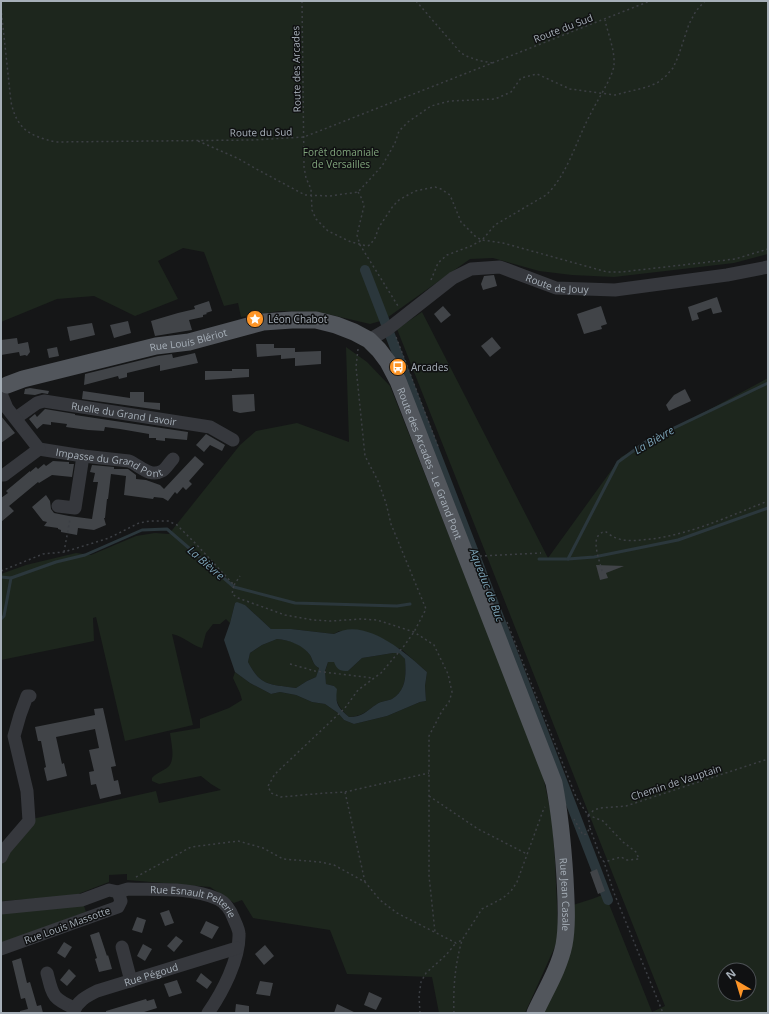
<svg xmlns="http://www.w3.org/2000/svg" width="769" height="1014" font-family="'Open Sans',sans-serif">
<style>
.green{fill:#1d261d;fill-rule:evenodd}
.water{fill:#2b373c;fill-rule:evenodd}
.lines{fill:none;stroke-linecap:round;stroke-linejoin:round}
.stream{stroke:#2b373c;stroke-width:3}
.canal{stroke:#2b373c;stroke-width:10}
.building{fill:#414448}
.path{stroke:#3c3f44;stroke-width:1.5;stroke-dasharray:2 3;stroke-linecap:butt}
.minor{stroke:#36383d;stroke-width:13}
.major{stroke:#52565c;stroke-width:17}
.labels{text-anchor:middle;stroke-width:3;stroke-linejoin:round;paint-order:stroke}
.street-label{font-size:10px;fill:#a6afb8;stroke:#101112}
.park-label{font-size:10px;fill:#80a57c;stroke:#101112}
.poi-label{font-size:10px;fill:#a6afb8;stroke:#101112;text-anchor:start}
.water-label{font-size:11px;font-style:italic;fill:#7ba3b6;stroke:#101112}
</style>
<rect width="100%" height="100%" fill="#151617"/>
<!-- green -->
<g class="green">
<path d="M1 1H768V254L734 263 614 277 572 275 539 271 493 258 470 259 384 320 370 324 319 312 279 311 241 317 238 303 224 306 204 252 183 248 158 261 178 299 135 316 94 296 57 299 1 322Z"/>
<path d="M422 312 548 558 621 457 768 378V1013H543L573 905 592 899 605 894 652 1012 665 1006 397 329ZM725 970H749V994H725Z"/>
<path d="M346 347 367 362 390 386 542 771 552 818 555 861 558 928 557 942 525 1013H439L432 977 347 974 330 930 253 918 242 900 234 903 210 887 127 880V874L109 875V882L73 896 1 901V862L32 819 156 791 159 803 221 790 211 784 201 776 159 784 152 781V778C156 773 163 771 168 767 176 760 171 742 170 733L200 728V719L229 708 242 700 240 693 233 678 235 672 250 683 271 694 280 692 296 695 312 702 325 704 338 713 344 720 354 724 387 716 420 702 426 701 425 686 427 672 401 649 339 631 334 634 291 629H271L245 605 235 603 230 623 226 619 220 624H213L206 633 202 648C191 645 185 637 172 634L193 725 125 741 96 617 93 618 94 641 1 660V574L26 565 76 553 91 555 136 536 155 533 169 534 240 445 256 431 297 423 349 442Z"/>
<path d="M277 639C289 640 303 644 310 655 313 660 313 665 319 668L316 677 307 681 296 688C270 684 261 687 248 662L250 653 262 645Z"/>
<path d="M393 653H399L405 659C406 674 407 690 392 699 387 701 381 701 377 704 366 711 364 716 349 717 337 706 336 701 334 686L326 684 325 672 328 662H334L348 671 362 658Z"/>
<path d="M83 903 86 912 1 943V911Z"/>
</g>
<!-- water -->
<path class="water" d="M237 602 245 605 271 629H291L334 634C365 616 406 653 427 672L425 686 426 701 420 702 387 716 354 724 344 720 338 713 325 704 312 702 296 695 280 692 271 694 250 683 235 672 224 640 230 623 235 603ZM277 639C289 640 303 645 310 655 313 660 313 665 319 668L316 677 307 681 296 688C270 684 261 687 248 662L250 653 262 645ZM393 653H399L405 659C406 674 407 690 392 699 387 701 381 701 377 704 366 711 363 717 349 717 338 707 335 705 337 689L334 686 326 684 325 671 328 662H334C337 670 340 671 348 671L362 658Z"/>
<g class="lines">
<!-- stream -->
<g class="stream">
<path d="M539 559H568L594 557 678 540 768 508"/>
<path d="M568 559 618 462 647 441 768 383"/>
<path d="M1 577 11 578"/>
<path d="M1 619 4 616 11 578 56 562 85 555 142 530 167 529 234 587 295 603 397 606 410 604"/>
</g>
<!-- canal -->
<path class="canal" d="M365 270 608 900"/>
</g>
<!-- building -->
<g class="building">
<path d="M494 275 497 286 483 290 481 284 484 276Z"/>
<path d="M717 297 722 312 713 314 711 308 697 313 699 319 692 321 688 307Z"/>
<path d="M209 301 212 311 206 313 207 314 203 315V317L189 320 192 330 155 336 151 321 178 313 195 309 194 306Z"/>
<path d="M443 306 451 315 441 323 434 314Z"/>
<path d="M601 306 607 324 601 326 602 329 584 334 577 314Z"/>
<path d="M128 321 131 333 114 338 110 325Z"/>
<path d="M92 323 95 335 70 341 67 327Z"/>
<path d="M492 337 501 348 490 357 481 346Z"/>
<path d="M17 338 18 344 28 342 30 352 27 356 25 355 20 356 19 352 1 355V340Z"/>
<path d="M256 344H274V348H295V358L281 359V355L257 357Z"/>
<path d="M57 347 59 356 49 358 47 349Z"/>
<path d="M321 351V364L295 366V352Z"/>
<path d="M195 353 198 363 160 371V365L127 373V377L119 379 118 376 84 385 85 374 158 356 172 354 173 358Z"/>
<path d="M232 369H249V377L205 380V371H232Z"/>
<path d="M30 388 49 391 48 394 42 393 35 395 24 394 25 389Z"/>
<path d="M685 389 691 401 669 411 666 405 674 395Z"/>
<path d="M83 391 130 398V392H144V402L160 403V410L82 399Z"/>
<path d="M254 394 255 411 240 413 233 411 232 395Z"/>
<path d="M45 409 75 414V415L188 432 187 440 165 438V441L156 440V438H149V434L120 429 105 427 104 431 88 430 66 427 67 424 51 422V425L43 424 37 429 29 419 35 414 37 417Z"/>
<path d="M1 416 15 433 1 443Z"/>
<path d="M206 434 225 445 222 451 210 445 204 452 196 445Z"/>
<path d="M195 456 204 464 189 481 192 484 186 490 183 487 177 494 175 492 168 501 163 498 154 497 153 499 124 495 126 476 111 474 108 499H107L105 518H104L106 525 94 530 78 528 77 535 61 532V530L58 529V528L44 526 47 522 43 521 32 507 46 495 50 501 51 509 54 513 69 516 92 519 98 482H93L95 473 90 472 92 465 114 467V469H128L136 475V479L146 480 160 485 164 489Z"/>
<path d="M53 461 69 462V464H74L72 477 52 475 39 483 38 482 9 506 14 511 1 522V498L8 493 6 491 30 471V472L36 467 38 469 44 464 46 466Z"/>
<path d="M596 565 624 566 606 573 608 578 600 580Z"/>
<path d="M103 708 116 766 111 767 114 781 118 780 121 794 100 799 96 784 91 785 89 772 94 771 89 750 99 748 95 729 56 737 62 764 64 763 67 776 47 781 44 768 46 767 41 741H38L35 727 95 715 94 709Z"/>
<path d="M597 869 605 891 598 894 590 872Z"/>
<path d="M169 910 174 923 165 926 160 913Z"/>
<path d="M137 917 146 920 142 933 132 930Z"/>
<path d="M206 921 219 927 212 939 200 933Z"/>
<path d="M99 932 107 956 108 955 112 969 99 972 95 959 97 958 90 935Z"/>
<path d="M176 936 183 941 174 952 167 946Z"/>
<path d="M64 942 72 947 65 958 57 953Z"/>
<path d="M143 944 152 949 145 961 137 956Z"/>
<path d="M265 945 274 956 264 965 255 954Z"/>
<path d="M21 958 27 983 30 982 37 1006 41 1005 43 1013H20V1011L28 1009 25 998 21 999 12 961Z"/>
<path d="M69 969 76 976 67 986 60 980Z"/>
<path d="M201 973 212 982 207 989 196 981Z"/>
<path d="M177 980 182 993 169 997 164 984Z"/>
<path d="M260 981 273 983 270 996 256 994Z"/>
<path d="M369 992 382 998 376 1010 364 1005Z"/>
<path d="M146 999 147 1001 154 999 157 1008 141 1013H106V1011Z"/>
<path d="M236 1004 249 1006V1013H235Z"/>
<path d="M337 1004 356 1013H334Z"/>
</g>
<g class="lines">
<!-- path -->
<g class="path">
<path d="M302 1 304 167 306 178 311 189 312 210 316 219 328 231 351 242 367 246 370 245 375 238 379 227 393 206 399 200 415 191 435 187 441 189 450 195 461 222 476 237 482 240 503 243 607 272H621L735 259 768 249"/>
<path d="M416 1 461 53C471 59 480 61 493 63"/>
<path d="M1 8 11 102C17 129 29 136 56 142L253 140 304 137 650 1"/>
<path d="M198 141 237 158 260 171 305 195 330 196 358 192 382 166 395 143 399 131 408 122 431 106 450 101 495 99 511 92 521 78 537 74 570 89 615 95 647 87 657 83 666 76 673 68 678 57 689 24 696 11 705 1"/>
<path d="M358 192 362 199 364 206 357 235 360 245 398 306"/>
<path d="M431 280 438 263 447 255 471 246 482 240 495 225 546 195C567 176 577 139 590 115 596 102 613 77 614 65 615 50 608 34 605 20"/>
<path d="M396 337 439 449"/>
<path d="M358 349 356 367 365 456 378 481 386 503 391 524 426 609 414 632 404 646 381 673 358 690 345 708 275 774 268 786 271 793 281 797 325 793 345 792 365 882"/>
<path d="M64 552 70 519"/>
<path d="M480 556 541 553"/>
<path d="M1 571 43 554 64 552 109 538 139 523 150 521H168L177 525 196 544 234 585 232 594 238 598 285 615 313 620 331 621 361 619 377 620 414 632 434 645 448 674 452 692 449 702 442 711 429 736V876L435 932"/>
<path d="M602 571C600 562 591 540 600 534 602 532 603 532 606 532 608 533 611 536 614 537 622 541 632 541 641 540 685 537 727 517 768 501"/>
<path d="M234 585 240 576"/>
<path d="M507 622 576 797 588 815 590 828 586 834 583 835 574 819"/>
<path d="M290 664 315 671 373 678"/>
<path d="M345 792 429 773"/>
<path d="M429 796 478 829 527 854"/>
<path d="M588 815 594 810 600 808 626 806 768 759"/>
<path d="M588 815 603 821 623 842 636 852 639 859 627 860 621 857 604 862"/>
<path d="M590 828 600 856 604 862 614 893 663 1013"/>
<path d="M136 877 191 847 238 841 263 848 283 859 320 862 334 865 365 882 380 900 397 913 456 943 462 940 482 909 503 898 511 891 517 882 544 808 545 807"/>
<path d="M420 1013 419 996 421 982 426 973 446 955 456 943"/>
<path d="M454 1013C453 988 455 965 462 940"/>
</g>
<!-- minor -->
<g class="minor">
<path id="s1" d="M369 340 388 329 453 278 471 269 500 267 556 288 615 290 727 275 768 267"/>
<path id="s2" d="M16 418 37 403 44 401 210 427 233 440"/>
<path id="s3" d="M39 449 83 456 129 461C139 465 150 478 162 471 166 469 169 463 173 459"/>
<path d="M1 475H4L39 449 7 408 2 396"/>
<path d="M58 506 75 508 83 456"/>
<path d="M1 857 5 849 29 821 27 791 14 736 20 715 27 696H30"/>
<path id="s4" d="M118 892 128 889C158 890 190 887 218 899 225 902 231 911 233 917 235 922 239 929 239 934 240 959 222 993 208 1013"/>
<path d="M1 908 82 900 109 890 118 892 121 901 118 907 1 949"/>
<path d="M122 947 131 981"/>
<path d="M47 973C53 996 52 998 74 1008"/>
<path id="s5" d="M73 1013C77 1001 87 996 97 991L237 948"/>
</g>
<!-- major -->
<path class="major" id="s6" d="M7 385 23 379 156 346 189 342 263 322 292 320H316L336 325 354 332 369 340 379 350 388 362 398 381 554 783C560 814 563 846 565 878 566 900 568 924 564 945 559 969 545 991 535 1013"/>
</g>
<!-- icons -->
<defs>
<symbol id="sight-disc" viewBox="-11 -11 22 22"><circle r="9.5" fill="#fe9527" stroke="#101112"/><path d="M0-6L1.8-2.2L6-1.7L2.9 1.2L3.7 5.4L0 3.3L-3.7 5.4L-2.9 1.2L-6-1.7L-1.8-2.2Z" fill="#fff"/></symbol>
<symbol id="bus-disc" viewBox="-11 -11 22 22"><circle r="9.5" fill="#fe9527" stroke="#101112"/><path d="M-5-6H5V4H4V6H2V4H-2V6H-4V4H-5ZM-3.5-4V0h7V-4ZM-3.5 1.2v1.5H-2V1.2ZM2 1.2v1.5H3.5V1.2Z" fill="#fff"/></symbol>
</defs>
<g fill-rule="evenodd">
<use href="#sight-disc" x="245" y="309" width="20" height="20"/>
<use href="#bus-disc" x="388" y="357" width="20" height="20"/>
</g>
<g class="labels">
<!-- street labels -->
<g class="street-label">
<text transform="translate(563 28) rotate(-21)" y="4">Route du Sud</text>
<text transform="translate(296 69) rotate(-91)" y="4">Route des Arcades</text>
<text transform="translate(261 132) rotate(-1)" y="4">Route du Sud</text>
<text dy="4" stroke="none"><textPath href="#s1" startOffset="214">Route de Jouy</textPath></text>
<text dy="4" stroke="none"><textPath href="#s6" startOffset="187">Rue Louis Blériot</textPath></text>
<text dy="4" stroke="none"><textPath href="#s2" startOffset="114">Ruelle du Grand Lavoir</textPath></text>
<text dy="4" stroke="none"><textPath href="#s3" startOffset="72">Impasse du Grand Pont</textPath></text>
<text dy="4" stroke="none"><textPath href="#s6" startOffset="513">Route des Arcades - Le Grand Pont</textPath></text>
<text transform="translate(676 782) rotate(-18)" y="4">Chemin de Vauptain</text>
<text dy="4" stroke="none"><textPath href="#s6" startOffset="968">Rue Jean Casale</textPath></text>
<text dy="4" stroke="none"><textPath href="#s4" startOffset="79">Rue Esnault Pelterie</textPath></text>
<text transform="translate(67 925) rotate(-20)" y="4">Rue Louis Massotte</text>
<text dy="4" stroke="none"><textPath href="#s5" startOffset="90">Rue Pégoud</textPath></text>
</g>
<!-- park labels -->
<g class="park-label">
<text x="341" y="156">Forêt domaniale<tspan x="341" dy="12">de Versailles</tspan></text>
</g>
<!-- poi labels -->
<g class="poi-label">
<text x="268" y="323">Léon Chabot</text>
<text x="411" y="371">Arcades</text>
</g>
<!-- water labels -->
<g class="water-label">
<text transform="translate(654 440) rotate(-30)" y="4">La Bièvre</text>
<text transform="translate(206 563) rotate(41)" y="4">La Bièvre</text>
<text transform="translate(487 585) rotate(69)" y="4">Aqueduc de Buc</text>
</g>
</g>
<!-- border -->
<rect width="769" height="1014" fill="none" stroke="#a6afb8" stroke-width="4"/>
<!-- north arrow -->
<g transform="translate(737 982) rotate(322)"><circle r="19" fill="#101112" stroke="#4c5054"/>
<path d="M0-3L7 15L0 10L-7 15Z" fill="#fe9527"/>
<text y="-6" font-size="11" font-weight="bold" text-anchor="middle" fill="#a6afb8">N</text>
</g>
</svg>
